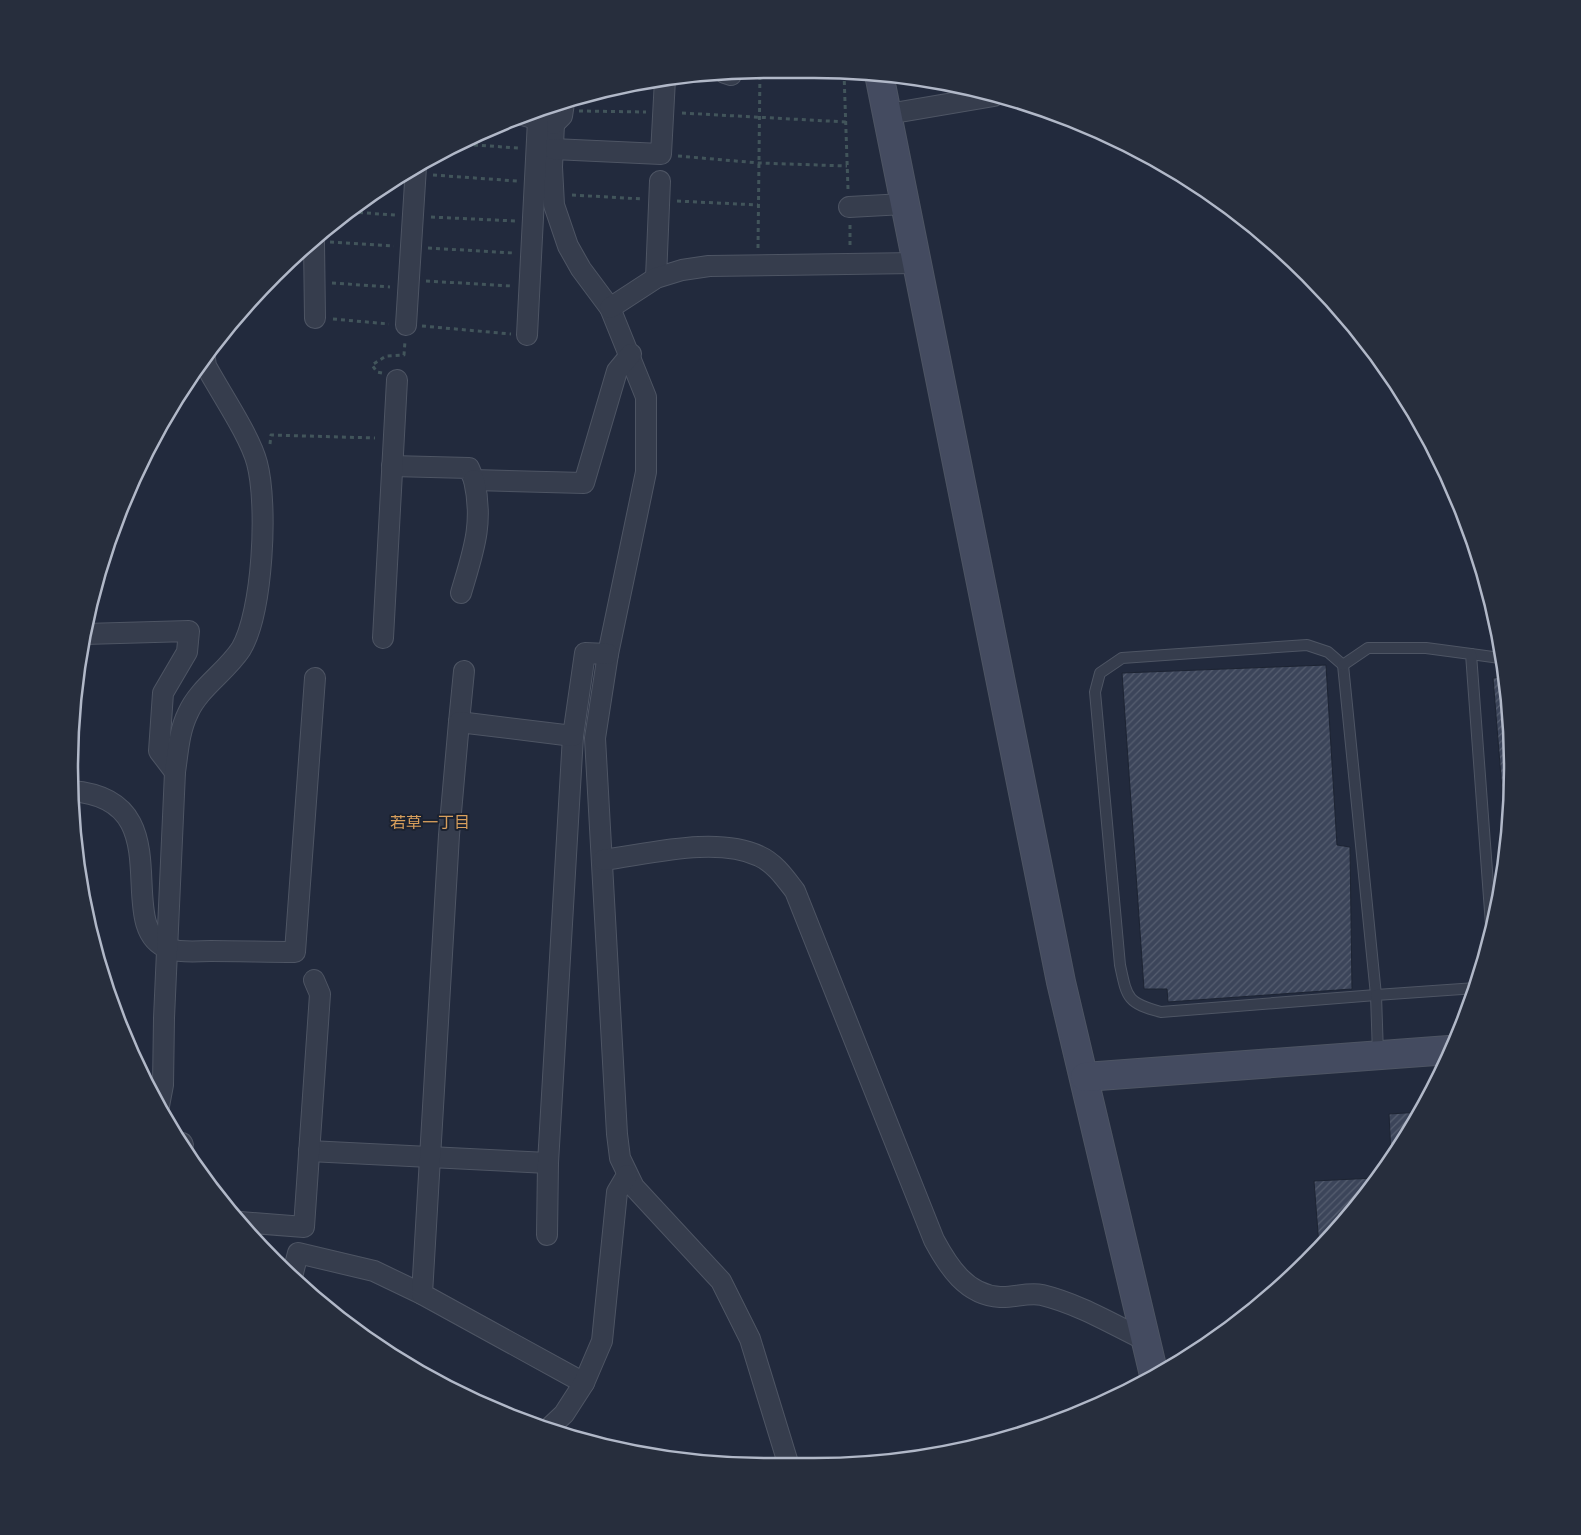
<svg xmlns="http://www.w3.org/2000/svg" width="1581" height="1535" font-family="'Varela Round','Noto Sans JP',sans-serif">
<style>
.building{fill:url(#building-hatch);stroke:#1d2433}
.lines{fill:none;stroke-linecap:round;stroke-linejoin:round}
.lane-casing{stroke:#4e5564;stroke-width:12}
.street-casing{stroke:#4e5564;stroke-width:22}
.secondary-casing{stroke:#4e5564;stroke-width:30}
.path{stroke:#42555b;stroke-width:3;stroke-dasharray:4 4;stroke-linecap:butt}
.lane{stroke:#363d4d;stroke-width:10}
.street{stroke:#363d4d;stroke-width:20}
.secondary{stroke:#444b60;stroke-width:28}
.labels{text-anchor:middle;stroke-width:4;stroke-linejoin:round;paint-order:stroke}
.neighbourhood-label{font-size:16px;fill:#d89f5c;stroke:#1b2231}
.rim{fill:none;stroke:#b1b8c8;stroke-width:2.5}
</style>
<defs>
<pattern id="building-hatch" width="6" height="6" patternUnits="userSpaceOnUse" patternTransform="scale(1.25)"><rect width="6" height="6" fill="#3c455a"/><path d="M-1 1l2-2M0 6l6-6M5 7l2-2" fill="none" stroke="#565e70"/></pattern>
</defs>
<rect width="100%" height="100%" fill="#222a3d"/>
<!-- building -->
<g class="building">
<path d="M1326 665 1337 845 1350 847 1352 989 1168 1002 1167 989H1144L1122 673Z"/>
<path d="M1503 677 1511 722 1507 851 1493 678Z"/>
<path d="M1421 1112 1419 1117 1391 1155 1389 1114Z"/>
<path d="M1375 1178 1339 1228 1319 1246 1314 1181Z"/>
</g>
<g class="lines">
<defs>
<g id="lane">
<path d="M1307 645 1328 652 1343 665 1376 995 1161 1012C1127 1003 1127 998 1120 965L1095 692 1100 673 1122 658Z"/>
<path d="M1471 654 1500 658"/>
<path d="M1343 665 1368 648H1426L1471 654 1491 925"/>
<path d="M1378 1054 1376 995 1476 988"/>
</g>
<g id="street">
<path d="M725 73 731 75"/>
<path d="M888 114 994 96"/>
<path d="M522 115 554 124 552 167 554 205 568 246 581 269 610 308 646 397V472L608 654 595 738 617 1134 620 1158 634 1187 721 1281 750 1339 788 1463"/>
<path d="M554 124 562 116 564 103"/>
<path d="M553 149 661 154 665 79"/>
<path d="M849 207 904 204"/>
<path d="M314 243 315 318"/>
<path d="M656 278 660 181"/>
<path d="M610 308 656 278 682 270 709 266 915 263"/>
<path d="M406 325 416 167"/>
<path d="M527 335 538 120"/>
<path d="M392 466 469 468 474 480 584 483 617 371 631 354"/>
<path d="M461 593C473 552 484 524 474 480"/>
<path d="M85 634 189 631 187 652 163 693 159 751 175 772"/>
<path d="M383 638 397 380"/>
<path d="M459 722 464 671"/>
<path d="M71 791C186 799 109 928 169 949 182 953 198 951 211 951 239 951 267 952 295 952L315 678"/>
<path d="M603 860C649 854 716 836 759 856 775 863 785 878 795 891L934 1240C948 1266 966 1295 1000 1297 1013 1298 1028 1292 1042 1295 1079 1304 1112 1324 1147 1341"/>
<path d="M159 1106 163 1085 164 1018 175 772C178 752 179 731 188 713 199 688 226 672 241 649 263 612 268 504 257 463 250 436 220 392 206 366L205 359"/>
<path d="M182 1143 183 1145"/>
<path d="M309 1151 548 1163"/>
<path d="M240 1222 304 1227 320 994 314 980"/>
<path d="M547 1235 548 1163 573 736"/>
<path d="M292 1277 298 1253 374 1271 422 1294"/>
<path d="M584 1383 422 1294 449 835 459 722 573 736 585 653 608 654"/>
<path d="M547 1430 564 1414 584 1383 602 1341 617 1192 627 1175"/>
</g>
<g id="secondary">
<path d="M879 74 1061 982 1154 1375"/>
<path d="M1085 1077 1449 1050"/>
</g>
</defs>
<!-- lane casing -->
<use href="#lane" class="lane-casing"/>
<!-- street casing -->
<use href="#street" class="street-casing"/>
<!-- secondary casing -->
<use href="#secondary" class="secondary-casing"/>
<!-- path -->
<g class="path">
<path d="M840 72 859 78"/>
<path d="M844 73 848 189"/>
<path d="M748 75H760"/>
<path d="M579 111 646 112"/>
<path d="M682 113 846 122"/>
<path d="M458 144 519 148"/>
<path d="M678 156 759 163 847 166"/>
<path d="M433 175 517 181"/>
<path d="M572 195 643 199"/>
<path d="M677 201 758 205"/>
<path d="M351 212 395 215"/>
<path d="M431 217 515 221"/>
<path d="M850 225V246"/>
<path d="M330 242 394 246"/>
<path d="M428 248 514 253"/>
<path d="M758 248 760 69"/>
<path d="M426 281 512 286"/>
<path d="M332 283 390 287"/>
<path d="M333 319 389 324"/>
<path d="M422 326 511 334"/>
<path d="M382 373 377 372 372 365 386 356 404 355 405 341"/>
<path d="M270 444 271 435 375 438"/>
</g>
<!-- lane -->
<use href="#lane" class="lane"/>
<!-- street -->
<use href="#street" class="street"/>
<!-- secondary -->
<use href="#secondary" class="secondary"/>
</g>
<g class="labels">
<!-- neighbourhood labels -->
<g class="neighbourhood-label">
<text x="430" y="828">若草一丁目</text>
</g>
</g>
<!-- crop -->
<path d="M0 0H1581V1535H0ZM768 78H814A690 690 0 0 1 1504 768V768A690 690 0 0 1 814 1458H768A690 690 0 0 1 78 768V768A690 690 0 0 1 768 78Z" fill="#272e3d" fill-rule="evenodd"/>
<path class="rim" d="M768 78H814A690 690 0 0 1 1504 768V768A690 690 0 0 1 814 1458H768A690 690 0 0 1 78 768V768A690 690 0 0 1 768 78Z"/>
</svg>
